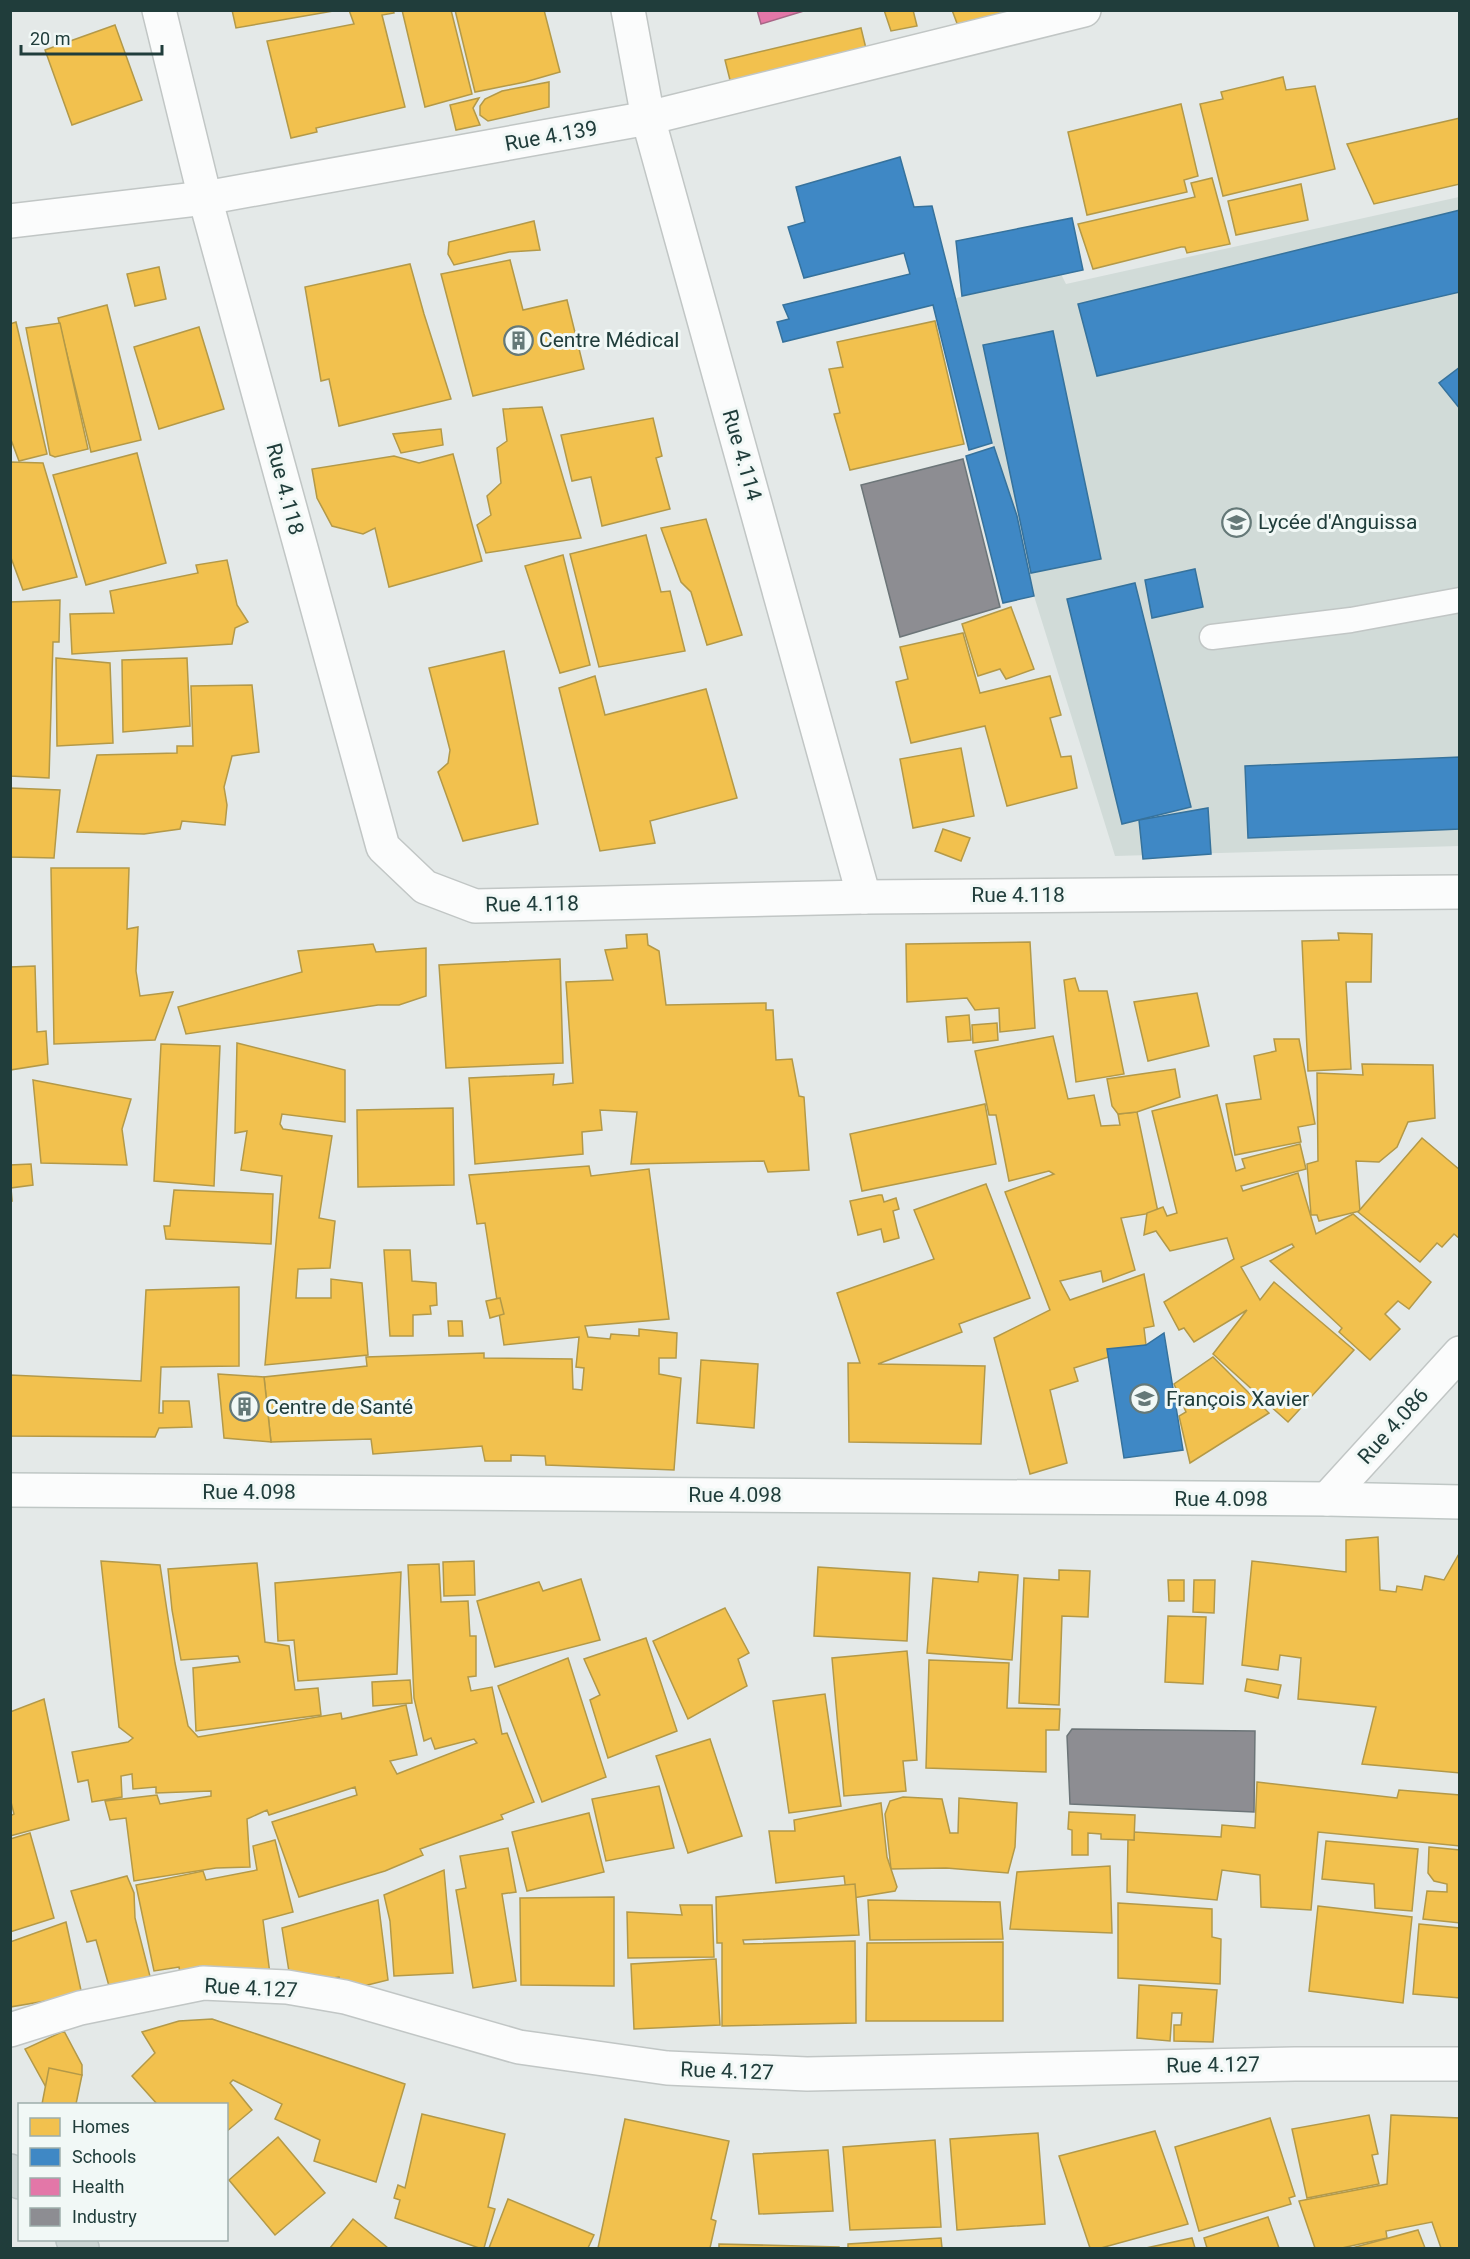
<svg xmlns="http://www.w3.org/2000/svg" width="1470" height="2259" font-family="Roboto,sans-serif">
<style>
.built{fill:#d1dbd8}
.homes{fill:#f2c14e;stroke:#b39948;stroke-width:1.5}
.schools{fill:#3f88c5;stroke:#36729c;stroke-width:1.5}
.health{fill:#e377a8;stroke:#a86687;stroke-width:1.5}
.industry{fill:#8d8d92;stroke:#6c7578;stroke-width:1.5}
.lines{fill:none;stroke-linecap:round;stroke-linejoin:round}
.service-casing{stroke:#c1c6c5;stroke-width:27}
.minor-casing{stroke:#c1c6c5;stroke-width:36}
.tertiary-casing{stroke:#c1c6c5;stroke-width:36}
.secondary-casing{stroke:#bfc7c5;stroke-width:36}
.primary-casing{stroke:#bcc5c5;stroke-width:36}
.service{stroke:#fbfcfc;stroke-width:24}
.minor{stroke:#fbfcfc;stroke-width:33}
.tertiary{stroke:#fbfcfc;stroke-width:33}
.secondary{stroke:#fbfcfc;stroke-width:33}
.primary{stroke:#cdd6d5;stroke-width:33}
.labels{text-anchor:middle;stroke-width:6;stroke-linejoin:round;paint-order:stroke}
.street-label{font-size:21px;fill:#203d3b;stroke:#f1f8f6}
.poi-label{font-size:21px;fill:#203d3b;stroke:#f1f8f6;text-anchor:start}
</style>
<rect width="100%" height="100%" fill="#e4e9e8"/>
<!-- built -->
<path class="built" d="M1459 197V846L1115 856 1034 596 992 443 956 298 1061 274 1066 284Z"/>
<!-- homes -->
<g class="homes">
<path d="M232 10H339L236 28Z"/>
<path d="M349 10H393L394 13 382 15 405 107 316 128 317 132 291 138 267 41 354 24Z"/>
<path d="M402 10H451L472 94 425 107Z"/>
<path d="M455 10H544L560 72 525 82 475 92Z"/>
<path d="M884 10H913L917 26 891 31Z"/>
<path d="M952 10H1013L958 26Z"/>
<path d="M115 25 142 100 72 125 45 50Z"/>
<path d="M861 28 870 65 734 96 725 60Z"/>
<path d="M1283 77 1286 90 1315 86 1335 169 1223 196 1200 104 1223 99 1221 92Z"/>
<path d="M549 82V107L488 121 480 115V106L485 99 502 91Z"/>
<path d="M479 98 473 108 480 125 456 130 450 105Z"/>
<path d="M1181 104 1198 176 1184 180 1187 192 1087 215 1068 132Z"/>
<path d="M1460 118V184L1374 204 1347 144Z"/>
<path d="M1212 178 1230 244 1187 253 1185 247H1181L1093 269 1078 224 1195 197 1191 183Z"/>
<path d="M1301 184 1308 220 1236 235 1228 201Z"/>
<path d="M534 221 540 250 509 252 454 265 448 254 449 242Z"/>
<path d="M510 260 523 310 567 300 584 369 473 396 441 274Z"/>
<path d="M410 264 424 314 451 399 339 426 329 379 321 381 305 287Z"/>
<path d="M159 267 166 299 135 306 127 274Z"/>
<path d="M107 305 141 440 91 452 58 318Z"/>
<path d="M935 321 964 444 850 470 834 414 840 413 829 369 843 367 837 342Z"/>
<path d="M16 322 47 454 19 461 10 437V324Z"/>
<path d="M60 323 88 449 55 457 50 455 26 328Z"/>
<path d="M199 327 224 409 159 429 134 347Z"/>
<path d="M542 407 581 538 486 553 477 525 491 515 487 496 501 483 497 448 507 441 503 409Z"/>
<path d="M653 418 662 456 656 458 670 509 602 526 591 477 572 481 561 435Z"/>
<path d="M441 429 443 445 401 453 393 434Z"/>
<path d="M137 453 166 563 86 585 53 475Z"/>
<path d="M453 454 482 561 389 587 375 528 363 534 332 526 317 498 312 469 394 456 419 463Z"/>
<path d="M10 462 43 463 77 577 23 590 10 555Z"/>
<path d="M706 519 742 635 707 645 691 592 681 582 661 528Z"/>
<path d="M646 535 661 592 670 591 685 651 599 667 570 554Z"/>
<path d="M563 555 590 665 560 673 525 566Z"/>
<path d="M227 560 237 605 248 622 235 628 232 644 72 654 70 614 114 613 110 591 198 573 196 565Z"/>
<path d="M60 600 59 642H53L49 778 10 776V602Z"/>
<path d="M1011 607 1034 669 1006 679 1000 669 978 676 962 624Z"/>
<path d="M963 633 980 693 1050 676 1061 715 1050 718 1061 757 1071 756 1077 788 1007 806 985 726 911 743 896 682 908 679 900 647Z"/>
<path d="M504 651 538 824 463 841 438 772 448 763 450 750 429 668Z"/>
<path d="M56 658 110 663 113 743 57 746Z"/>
<path d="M187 658 190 726 123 732 122 660Z"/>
<path d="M595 676 605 715 706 689 737 798 650 821 655 843 600 851 559 688Z"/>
<path d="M252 685 259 752 232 756 224 787 227 805 225 825 182 821 180 829 144 834 77 832 97 755 177 753V746H193L191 686Z"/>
<path d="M961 748 974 816 913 828 900 759Z"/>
<path d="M10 788 60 790 54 858 10 857Z"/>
<path d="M943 829 970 838 961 861 935 851Z"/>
<path d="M51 868H129L127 929 138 927 136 971 140 996 173 992 155 1040 54 1044Z"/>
<path d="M1338 933 1372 934 1371 982H1346L1351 1069 1308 1071 1302 941 1339 940Z"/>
<path d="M647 934 648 945 659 951 666 1005 766 1003V1010H773L776 1060 792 1059 799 1096 804 1097 809 1170 768 1172 764 1161 631 1164 637 1112 600 1110 602 1130 582 1132 583 1154 475 1164 469 1078 554 1074 553 1085 573 1083 566 982 613 980 605 950 627 948 626 935Z"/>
<path d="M1030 942 1035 1028 1000 1032 999 1008 975 1010 967 998 907 1002 906 944Z"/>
<path d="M373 944 376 952 426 948V996L399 1005H378L186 1034 178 1007 302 972 298 951Z"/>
<path d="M560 959 563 1063 446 1068 439 965Z"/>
<path d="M35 966 37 1032 46 1031 48 1064 10 1070V967Z"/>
<path d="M1075 978 1079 991H1107L1124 1074 1076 1082 1064 980Z"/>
<path d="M1197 993 1209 1046 1148 1061 1134 1002Z"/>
<path d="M969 1015 971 1040 948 1042 946 1017Z"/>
<path d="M997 1023 998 1040 973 1043 972 1025Z"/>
<path d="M1053 1036 1068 1099 1094 1095 1101 1126 1120 1125 1118 1114 1137 1112 1158 1212 1121 1218 1135 1270 1103 1282 1101 1271 1060 1281 1070 1300 1144 1274 1154 1326 1144 1328 1146 1345 1074 1368 1078 1381 1050 1390 1067 1463 1030 1474 994 1338 1050 1310 1005 1192 1054 1174 1049 1171 1009 1181 996 1115H989L975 1051Z"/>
<path d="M1274 1039H1299L1315 1124 1298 1127 1301 1142 1235 1155 1226 1104 1261 1099 1254 1056 1276 1051Z"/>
<path d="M237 1043 345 1070V1122L282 1114 280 1124 283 1129 332 1136 319 1218 335 1221 330 1268 298 1269 296 1298H331V1279L362 1283 368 1355 265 1365 282 1176 241 1170 247 1131 235 1133Z"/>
<path d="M161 1044 220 1046 214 1186 154 1181Z"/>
<path d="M1362 1064 1433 1065 1435 1118 1408 1122 1397 1147 1379 1162 1356 1161 1360 1211 1319 1221 1317 1215H1311L1307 1164 1318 1161 1317 1073 1363 1075Z"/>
<path d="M1175 1069 1180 1097 1137 1112 1118 1114 1112 1106 1107 1079Z"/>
<path d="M33 1080 131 1099 122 1129 127 1165 41 1163Z"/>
<path d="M1217 1095 1236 1171 1245 1168 1242 1159 1300 1144 1306 1169 1241 1186 1243 1191 1298 1173 1316 1234 1353 1214 1431 1282 1409 1309 1398 1301 1385 1314 1400 1329 1370 1360 1339 1332 1342 1328 1270 1261 1294 1247 1292 1244 1241 1267 1260 1300 1274 1282 1354 1350 1288 1422 1213 1354 1247 1310 1194 1342 1184 1328 1179 1330 1164 1302 1234 1259 1227 1238 1170 1251 1156 1231 1144 1235 1147 1213 1163 1207 1167 1216 1177 1213 1152 1111Z"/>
<path d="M985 1104 996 1164 862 1191 850 1134Z"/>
<path d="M453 1108 454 1185 358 1187 357 1110Z"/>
<path d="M1422 1138 1460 1170V1239L1454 1234 1442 1247 1437 1243 1420 1262 1358 1212Z"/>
<path d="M31 1164 33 1185 11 1188 12 1201H10V1165Z"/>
<path d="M589 1166 591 1176 649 1169 669 1319 585 1326 588 1337 610 1339 611 1334 639 1336V1329L677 1333 676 1358H659V1374L681 1378 674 1470 546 1465 545 1456 511 1455V1461H485L482 1446 373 1454 371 1439 271 1442 264 1377 367 1366 366 1357 484 1353V1358L572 1359 573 1389 582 1390 584 1368 576 1367 579 1337 504 1345 485 1223 477 1224 469 1175Z"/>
<path d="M986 1184 1030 1298 959 1324 962 1332 878 1364 985 1366 981 1444 849 1442 848 1363H860L837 1293 934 1259 914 1210Z"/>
<path d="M174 1190 273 1194 271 1244 166 1239 164 1226H170Z"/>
<path d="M879 1195H882L884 1202 896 1198 899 1209 893 1211 899 1238 884 1242 881 1229 858 1235 850 1201Z"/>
<path d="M384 1250H410L412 1281 436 1283 437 1305 430 1306 431 1314 413 1315V1336H390Z"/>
<path d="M239 1287V1366L161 1367 159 1413H163V1401H189L192 1427 159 1428 155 1437 10 1436V1375L141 1381 146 1290Z"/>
<path d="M500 1298 504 1314 490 1318 486 1301Z"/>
<path d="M448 1321H462L463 1336H449Z"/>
<path d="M1213 1357 1269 1413 1190 1463 1179 1416 1186 1412 1174 1384Z"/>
<path d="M701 1360 758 1364 754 1428 697 1423Z"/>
<path d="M218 1374 264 1377 271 1442 224 1438Z"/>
<path d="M1378 1537 1380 1590 1396 1592 1397 1586 1422 1590 1425 1576 1444 1580 1460 1552V1773L1362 1764 1376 1707 1298 1699 1301 1658 1280 1655 1278 1670 1242 1665 1252 1561 1346 1572V1540Z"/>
<path d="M101 1561 160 1565 175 1663 188 1726 198 1737 341 1713 342 1719 406 1705 417 1755 390 1761 397 1774 477 1743 474 1739 435 1749 431 1738 424 1741 414 1698 408 1565 439 1564 441 1602 468 1601 470 1636H476V1676L468 1677 471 1691 492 1687 502 1734 507 1733 534 1802 501 1815 503 1819 420 1849 423 1855 385 1871 299 1897 272 1822 357 1795 355 1787 269 1815 267 1810 247 1819 250 1867 216 1868 134 1881 126 1818 110 1820 105 1801 157 1795 160 1804 211 1796V1791L156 1793V1787L133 1789 132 1774 121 1776 122 1797 92 1802 88 1780 78 1782 72 1752 128 1742 133 1738 119 1727Z"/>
<path d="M474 1561 475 1595 444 1596 443 1562Z"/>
<path d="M257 1563 265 1642 289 1646 295 1690 318 1688 321 1715 196 1731 193 1668 240 1662 238 1656 181 1660 172 1610 168 1569Z"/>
<path d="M818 1567 910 1573 907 1641 814 1636Z"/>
<path d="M1059 1570 1090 1571 1088 1617 1062 1616 1059 1705 1019 1703 1024 1578 1059 1580Z"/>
<path d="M401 1572 397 1674 298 1681 294 1640 278 1641 275 1583Z"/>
<path d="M979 1572 1018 1575 1012 1660 927 1653 933 1578 978 1582Z"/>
<path d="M581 1579 600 1640 495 1667 477 1601 539 1582 543 1591Z"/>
<path d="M1168 1580H1184V1601H1169Z"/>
<path d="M1194 1580H1215L1214 1613 1193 1612Z"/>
<path d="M725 1608 749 1653 738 1659 747 1686 688 1719 653 1641Z"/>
<path d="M1168 1616 1206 1617 1203 1684 1165 1682Z"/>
<path d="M646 1638 677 1731 608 1758 590 1700 600 1695 584 1659Z"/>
<path d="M907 1651 917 1760 903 1761 906 1791 844 1796 832 1658Z"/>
<path d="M568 1658 606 1777 542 1802 498 1686Z"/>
<path d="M929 1660 1009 1663 1007 1708 1060 1709 1059 1730H1046V1772L926 1768Z"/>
<path d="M1247 1679 1281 1685 1278 1698 1245 1691Z"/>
<path d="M410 1680 412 1703 373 1706 372 1682Z"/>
<path d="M825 1694 841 1806 789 1813 773 1701Z"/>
<path d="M44 1699 69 1820 10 1836V1816L14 1814 10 1798V1712Z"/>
<path d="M710 1739 742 1836 688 1853 656 1756Z"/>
<path d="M1257 1782 1397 1798 1399 1790 1460 1795V1846L1318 1832 1311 1910 1261 1907 1260 1875 1222 1870 1217 1900 1127 1892 1128 1839 1134 1840V1832L1221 1837 1222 1825 1255 1828Z"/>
<path d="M659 1786 674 1848 606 1861 592 1799Z"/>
<path d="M903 1797 942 1799 950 1833H958L959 1798 1017 1803 1015 1847 1008 1873 946 1868 891 1869 885 1814 890 1801Z"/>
<path d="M881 1803 887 1857 897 1887 895 1891 847 1899 844 1876 776 1883 769 1831H795L794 1820Z"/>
<path d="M1069 1812 1135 1815 1134 1840 1101 1839V1834L1088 1833V1855H1072V1830L1068 1829Z"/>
<path d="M589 1813 604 1872 527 1891 512 1832Z"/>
<path d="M30 1833 54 1918 10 1932V1839Z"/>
<path d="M275 1840 293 1912 263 1920 270 1974 181 1978 179 1967 154 1971 136 1885 203 1871 206 1880 257 1870 253 1846Z"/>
<path d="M1326 1841 1418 1849 1412 1911 1375 1908 1374 1884 1322 1879Z"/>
<path d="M1429 1847 1460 1850V1923L1423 1919 1427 1891 1447 1892V1884L1434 1881 1428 1873Z"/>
<path d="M508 1848 516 1892 502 1894 516 1981 473 1988 456 1890 466 1888 460 1856Z"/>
<path d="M1110 1866 1112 1933 1010 1929 1017 1872Z"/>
<path d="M444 1870 453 1973 394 1976 390 1921 384 1895Z"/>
<path d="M127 1876 134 1893 135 1918 152 1984 109 1986 96 1940 87 1942 71 1891Z"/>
<path d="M855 1884 859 1935 743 1940 744 1944 855 1941 856 2023 722 2026V1943H717L716 1897Z"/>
<path d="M614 1897V1986L521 1985 520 1898Z"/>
<path d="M378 1900 388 1980 343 1991 339 1977 291 1984 282 1928Z"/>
<path d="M868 1900 1000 1902 1003 1939 870 1940Z"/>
<path d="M1118 1903 1212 1909V1937L1221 1939 1220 1984 1118 1978Z"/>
<path d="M680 1905H712L714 1957 628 1958 627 1912 682 1915Z"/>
<path d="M1318 1906 1412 1917 1403 2003 1309 1991Z"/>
<path d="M66 1922 82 1995 10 2007V1942Z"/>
<path d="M1419 1924 1460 1928V1998L1413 1994Z"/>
<path d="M1003 1942V2021H866L867 1943Z"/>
<path d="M716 1959 720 2025 634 2029 631 1964Z"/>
<path d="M1139 1985 1217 1990 1213 2042 1174 2041V2025H1181L1182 2013H1172L1170 2041 1137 2038Z"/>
<path d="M212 2019 405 2084 376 2182 314 2161 320 2140 275 2119 282 2104 233 2080 230 2083 252 2110 226 2132V2104H157L132 2076 155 2053 142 2032 179 2021Z"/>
<path d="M64 2031 82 2065V2075L47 2089 25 2049Z"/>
<path d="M49 2068 82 2075 76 2104H42Z"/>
<path d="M422 2114 505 2134 488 2207 495 2209 484 2248H479L395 2218 400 2200 394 2198 398 2185 405 2188Z"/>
<path d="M1369 2115 1378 2154 1372 2155 1379 2184 1307 2198 1292 2129Z"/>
<path d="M1391 2115 1460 2118V2248H1441L1432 2222 1386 2231 1387 2238 1342 2248H1315L1299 2201 1387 2184Z"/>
<path d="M1270 2118 1295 2196 1289 2198 1291 2204 1199 2231 1175 2147Z"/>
<path d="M625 2119 729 2141 711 2219 716 2221 710 2248H598Z"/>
<path d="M1155 2131 1188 2224 1101 2248H1090L1059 2156Z"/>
<path d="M1038 2133 1045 2224 957 2230 950 2139Z"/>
<path d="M278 2137 325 2193 275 2235 229 2180Z"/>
<path d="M935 2140 941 2227 850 2230 843 2147Z"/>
<path d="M828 2150 833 2211 759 2214 753 2154Z"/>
<path d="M508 2199 594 2235 588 2248H489Z"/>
<path d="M1268 2217 1279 2248H1207L1204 2238Z"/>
<path d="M353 2219 388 2248H330Z"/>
<path d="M1418 2230 1425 2248H1352Z"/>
<path d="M941 2238 942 2248H848V2244Z"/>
<path d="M1192 2238 1195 2248H1146Z"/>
<path d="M719 2244 839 2247V2248H719Z"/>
</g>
<!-- schools -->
<g class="schools">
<path d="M900 157 914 207 932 206 992 443 969 450 933 305 783 342 777 322 789 319 783 305 910 274 904 253 804 278 788 227 805 222 796 187Z"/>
<path d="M1460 210V292L1097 376 1078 304Z"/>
<path d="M1072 218 1083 270 962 296 956 241Z"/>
<path d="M1053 331 1101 559 1031 573 983 345Z"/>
<path d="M1460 367V409L1439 383Z"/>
<path d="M994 447 1017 516 1034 596 1003 603 966 456Z"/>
<path d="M1195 569 1203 607 1152 618 1145 580Z"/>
<path d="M1135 583 1191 807 1122 824 1067 599Z"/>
<path d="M1460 757V829L1248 838 1245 766Z"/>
<path d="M1208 808 1211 854 1143 859 1139 820Z"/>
<path d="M1164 1333 1183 1450 1124 1458 1107 1349 1146 1345Z"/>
</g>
<!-- health -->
<path class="health" d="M757 10H807L761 24Z"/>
<!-- industry -->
<g class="industry">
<path d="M963 459 1000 607 900 637 861 485Z"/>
<path d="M1072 1729 1255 1731 1254 1812 1070 1804 1067 1736Z"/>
</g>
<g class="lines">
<defs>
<path id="service" d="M1212 637 1351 620 1460 600"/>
<g id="minor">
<path d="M159 10 205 198 383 847 425 887 475 906 864 897 1460 892"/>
<path d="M628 10 648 118 864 897"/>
<path d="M10 221 205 198 648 118 1084 10"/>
<path d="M10 2030 80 2008 203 1983 287 1987 345 1997 519 2047 667 2068 807 2074 1295 2064H1460"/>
</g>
<path id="tertiary" d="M1327 1499 1460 1353"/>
<path id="secondary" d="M10 1490 1327 1499 1460 1502"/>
<g id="primary">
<path d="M10 2171 20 2182"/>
<path d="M73 2240 82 2248"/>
</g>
</defs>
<!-- service casing -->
<use href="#service" class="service-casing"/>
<!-- minor casing -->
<use href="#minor" class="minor-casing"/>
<!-- tertiary casing -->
<use href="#tertiary" class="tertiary-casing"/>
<!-- secondary casing -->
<use href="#secondary" class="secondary-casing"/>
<!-- primary casing -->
<use href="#primary" class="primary-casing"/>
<!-- service -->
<use href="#service" class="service"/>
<!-- minor -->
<use href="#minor" class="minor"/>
<!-- tertiary -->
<use href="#tertiary" class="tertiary"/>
<!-- secondary -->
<use href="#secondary" class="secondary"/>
<!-- primary -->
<use href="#primary" class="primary"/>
</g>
<!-- icons -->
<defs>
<symbol id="building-ring" viewBox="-11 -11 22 22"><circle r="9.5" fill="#f1f8f6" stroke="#657978" stroke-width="1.5"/><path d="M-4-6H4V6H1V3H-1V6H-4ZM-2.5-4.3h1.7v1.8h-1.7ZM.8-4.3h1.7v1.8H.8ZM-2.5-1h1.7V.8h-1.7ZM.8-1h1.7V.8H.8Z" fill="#657978"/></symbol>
<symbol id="school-ring" viewBox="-11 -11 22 22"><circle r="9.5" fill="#f1f8f6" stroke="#657978" stroke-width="1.5"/><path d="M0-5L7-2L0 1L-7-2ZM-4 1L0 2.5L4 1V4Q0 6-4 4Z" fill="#657978"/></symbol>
</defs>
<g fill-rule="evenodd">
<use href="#building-ring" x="502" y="324" width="33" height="33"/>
<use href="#school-ring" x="1220" y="506" width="33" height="33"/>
<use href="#school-ring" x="1128" y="1382" width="33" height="33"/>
<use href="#building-ring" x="228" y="1390" width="33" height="33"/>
</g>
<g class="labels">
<!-- street labels -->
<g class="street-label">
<text transform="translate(551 136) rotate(-10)" y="7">Rue 4.139</text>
<text transform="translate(742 455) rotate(74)" y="7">Rue 4.114</text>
<text transform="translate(285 489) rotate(75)" y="7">Rue 4.118</text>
<text x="1018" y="902">Rue 4.118</text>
<text transform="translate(532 904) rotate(-1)" y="7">Rue 4.118</text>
<text transform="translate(1393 1426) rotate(-48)" y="7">Rue 4.086</text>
<text x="249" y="1499">Rue 4.098</text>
<text x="735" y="1502">Rue 4.098</text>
<text x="1221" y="1506">Rue 4.098</text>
<text transform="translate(251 1988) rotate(3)" y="7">Rue 4.127</text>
<text transform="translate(1213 2065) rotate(-1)" y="7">Rue 4.127</text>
<text transform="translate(727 2071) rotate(2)" y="7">Rue 4.127</text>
</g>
<!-- poi labels -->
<g class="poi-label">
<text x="539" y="347">Centre Médical</text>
<text x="1258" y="529">Lycée d'Anguissa</text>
<text x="1166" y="1406">François Xavier</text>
<text x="265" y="1414">Centre de Santé</text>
</g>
</g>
<!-- border -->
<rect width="1470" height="2259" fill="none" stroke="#203d3b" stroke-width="24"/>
<!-- legend -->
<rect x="18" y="2103" width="210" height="138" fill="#f1f8f6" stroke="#9dadab" stroke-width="1.5"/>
<rect x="30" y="2118" width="30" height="18" fill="#f2c14e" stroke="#9dadab" stroke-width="1.5"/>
<text x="72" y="2133" font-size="18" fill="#203d3b">Homes</text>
<rect x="30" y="2148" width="30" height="18" fill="#3f88c5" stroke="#9dadab" stroke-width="1.5"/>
<text x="72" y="2163" font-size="18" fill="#203d3b">Schools</text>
<rect x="30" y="2178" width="30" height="18" fill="#e377a8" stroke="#9dadab" stroke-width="1.5"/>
<text x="72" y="2193" font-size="18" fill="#203d3b">Health</text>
<rect x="30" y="2208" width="30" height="18" fill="#8d8d92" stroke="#9dadab" stroke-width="1.5"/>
<text x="72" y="2223" font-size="18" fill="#203d3b">Industry</text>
<!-- scale -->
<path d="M21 45v9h141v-9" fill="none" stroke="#203d3b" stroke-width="3"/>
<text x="30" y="45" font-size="18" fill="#203d3b" stroke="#f1f8f6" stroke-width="4.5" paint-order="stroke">20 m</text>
</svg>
